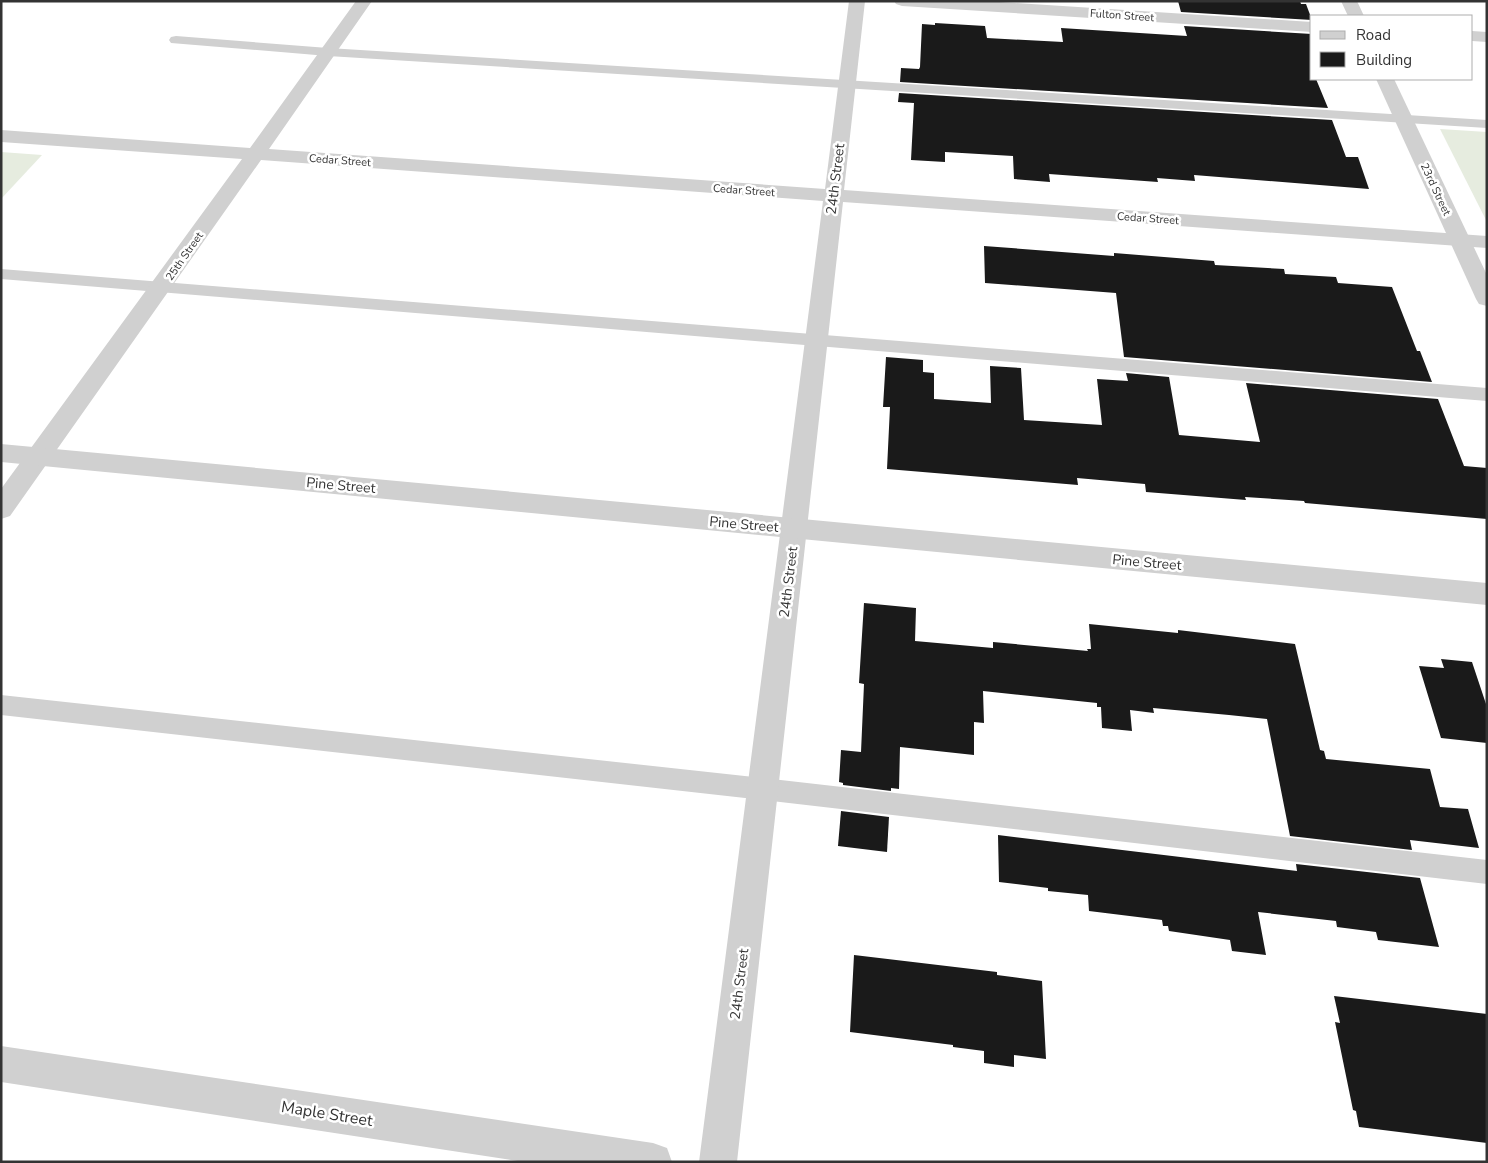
<svg xmlns="http://www.w3.org/2000/svg" width="1488" height="1163" font-family="'Nunito Sans',sans-serif">
<style>
.green{fill:#e6ecdf}
.building{fill:#1a1a1a}
.lines{fill:none;stroke-linecap:round;stroke-linejoin:round}
.service{fill:#d0d0d0;fill-rule:evenodd}
.minor{fill:#d0d0d0;fill-rule:evenodd}
.tertiary{fill:#d0d0d0;fill-rule:evenodd}
.labels{text-anchor:middle;stroke-width:5;stroke-linejoin:round;paint-order:stroke}
.far-street-label{font-size:11px;fill:#333;stroke:#fff}
.street-label{font-size:14px;fill:#333;stroke:#fff}
.near-street-label{font-size:16px;fill:#333;stroke:#fff}
</style>
<rect width="100%" height="100%" fill="#fff"/>
<!-- green -->
<g class="green">
<path d="M1440 129 1487 132V220H1486Z"/>
<path d="M1 152 42 155 1 199Z"/>
</g>
<!-- building -->
<g class="building">
<path d="M1178 1H1300L1301 4H1306L1312 20 1181 12Z"/>
<path d="M935 23 985 26 987 38 1063 42 1061 28 1187 36 1184 26 1312 34V79H1316L1328 108 900 82 901 68 919 69 920 67 922 24 935 25Z"/>
<path d="M899 93 1332 120 1346 157H1358L1369 189 1194 175 1195 181 1157 178 1158 182 1049 174 1050 182 1014 179 1013 156 945 152V162L911 160 914 103 898 102Z"/>
<path d="M984 246 1114 256V253L1214 261 1215 265 1284 269 1285 274 1336 277 1338 283 1392 287 1417 351H1420L1432 382 1124 357 1116 293 985 283Z"/>
<path d="M886 357 923 360V372L934 373V399L991 403 990 366 1021 368 1024 420 1102 425 1097 379 1128 381 1126 373 1169 377 1179 435 1260 442 1246 383 1438 399 1464 466 1487 468V519L1305 503 1304 501 1245 497 1246 500 1146 492 1145 484 1077 478 1078 485 887 469 890 407H883Z"/>
<path d="M864 603 916 608 915 641 993 648V642L1088 651 1087 649H1091L1089 624 1178 633V630L1295 644 1320 750 1324 751 1326 759 1430 769 1440 807 1468 809 1479 848 1410 840 1412 850 1290 836 1267 719 1229 715 1153 708 1154 713 1130 710 1132 731 1102 728 1101 707H1097V703L983 691 984 723 974 722V755L900 747 899 789 891 788V791L843 785V783L839 782 841 750 861 752 864 684 859 683Z"/>
<path d="M1441 659 1472 662 1487 707V743L1441 738 1419 666 1444 668Z"/>
<path d="M841 811 889 817 887 852 838 846Z"/>
<path d="M998 835 1297 871 1296 864 1420 878 1439 947 1378 940 1376 932 1337 927 1336 921 1258 912 1266 955 1232 951 1230 940 1169 931 1168 926H1163L1162 920 1089 911 1088 895 1048 891V888L999 882Z"/>
<path d="M854 955 997 972V975L1042 981 1046 1059 1014 1055V1067L984 1063V1051L953 1047V1045L850 1032Z"/>
<path d="M1334 996 1487 1014V1143L1359 1127 1356 1111 1353 1110 1335 1022 1340 1023Z"/>
</g>
<g class="lines">
<!-- service -->
<g class="service">
<path d="M176 36 328 48 1487 120V128L328 56 171 43 169 40 171 37Z"/>
<path d="M1 269 1487 388V401L1 279Z"/>
<path d="M1 695 763 778 1487 860V884L763 800 1 715Z"/>
</g>
<!-- minor -->
<g class="minor">
<path d="M356 1H372L269 149 825 189 849 1H865L844 190 1487 236V248L843 202 737 1162H699L823 201 261 160 10 516 1 519V489L242 159 1 142V130L250 148Z"/>
<path d="M894 1H984L1312 22V32L902 6 896 4Z"/>
<path d="M1472 31 1487 32V42L1472 41Z"/>
</g>
<!-- tertiary -->
<g class="tertiary">
<path d="M1341 1H1357L1364 16H1348Z"/>
<path d="M1376 79H1394L1487 275V306L1479 304 1476 299Z"/>
<path d="M1 444 1487 583V605L1 462Z"/>
<path d="M1 1046 653 1143 667 1148 672 1162H524L1 1082Z"/>
</g>
</g>
<g class="labels">
<!-- far-street labels -->
<g class="far-street-label">
<text transform="translate(1122 15) rotate(4)" y="4">Fulton Street</text>
<text transform="translate(340 160) rotate(4)" y="4">Cedar Street</text>
<text transform="translate(1436 189) rotate(65)" y="4">23rd Street</text>
<text transform="translate(744 190) rotate(4)" y="4">Cedar Street</text>
<text transform="translate(1148 218) rotate(4)" y="4">Cedar Street</text>
<text transform="translate(184 256) rotate(-55)" y="4">25th Street</text>
</g>
<!-- street labels -->
<g class="street-label">
<text transform="translate(835 179) rotate(-83)" y="5">24th Street</text>
<text transform="translate(341 485) rotate(5)" y="5">Pine Street</text>
<text transform="translate(744 524) rotate(5)" y="5">Pine Street</text>
<text transform="translate(1147 562) rotate(5)" y="5">Pine Street</text>
<text transform="translate(788 582) rotate(-83)" y="5">24th Street</text>
<text transform="translate(739 984) rotate(-83)" y="5">24th Street</text>
</g>
<!-- near-street labels -->
<g class="near-street-label">
<text transform="translate(327 1113) rotate(9)" y="6">Maple Street</text>
</g>
</g>
<!-- border -->
<rect width="1488" height="1163" fill="none" stroke="#333333" stroke-width="5"/>
<!-- legend -->
<rect x="1310" y="15" width="162" height="65" fill="#ffffff" stroke="#adadad"/>
<rect x="1320" y="31" width="25" height="8" fill="#d0d0d0" stroke="#adadad"/>
<text x="1356" y="40" font-size="15" fill="#333333">Road</text>
<rect x="1320" y="52" width="25" height="15" fill="#1a1a1a" stroke="#adadad"/>
<text x="1356" y="65" font-size="15" fill="#333333">Building</text>
</svg>
